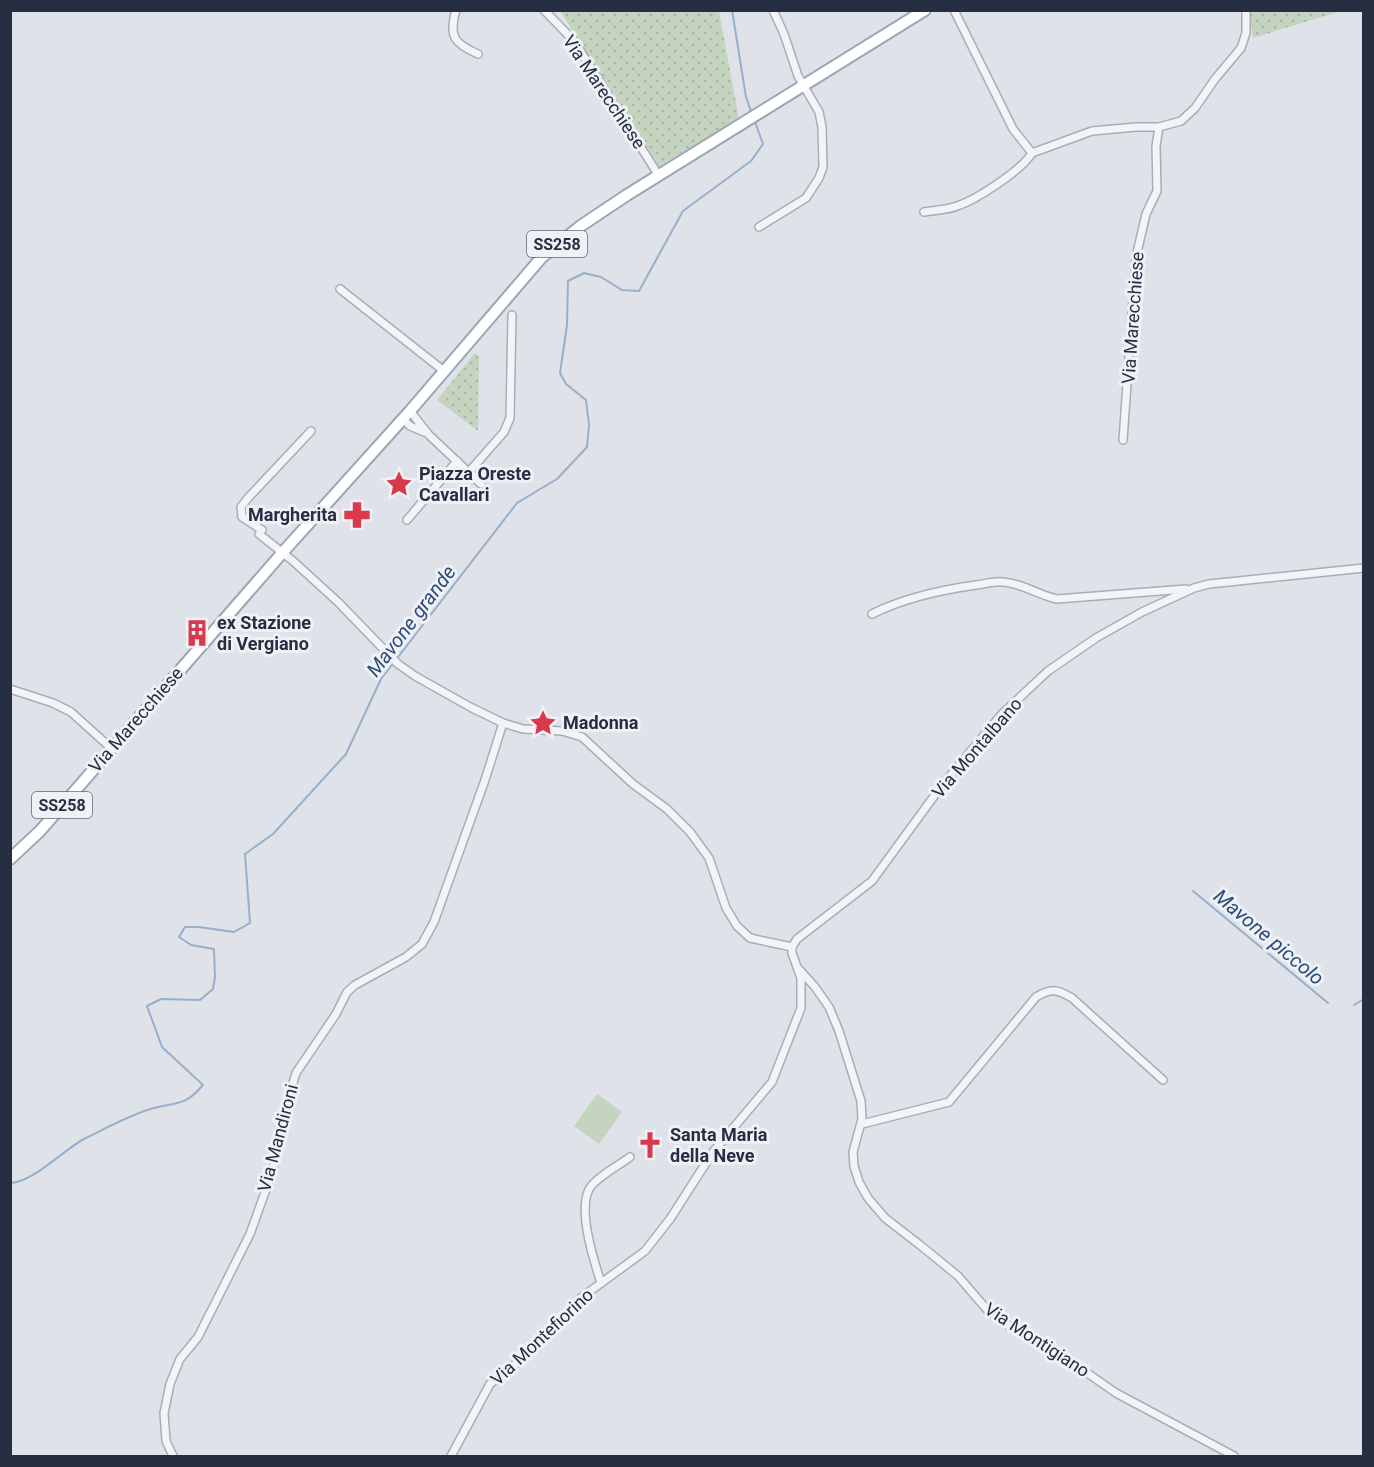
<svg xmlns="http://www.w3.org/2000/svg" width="1374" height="1467" font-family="Roboto,sans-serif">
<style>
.green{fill:url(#green-dots)}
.pitch{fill:#c4d4bf}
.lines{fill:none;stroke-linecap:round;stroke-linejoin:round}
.stream{stroke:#97afcc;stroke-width:2}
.minor-casing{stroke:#a8adb7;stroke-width:10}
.primary-casing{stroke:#9da6b6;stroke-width:14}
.minor{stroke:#f2f4f7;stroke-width:7}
.primary{stroke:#fff;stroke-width:10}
.labels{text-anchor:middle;stroke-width:6;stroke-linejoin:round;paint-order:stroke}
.shield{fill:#eef2f7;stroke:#626a78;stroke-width:1.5}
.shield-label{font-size:16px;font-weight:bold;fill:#262f42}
.street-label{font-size:18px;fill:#262f42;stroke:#eef2f7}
.poi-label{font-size:18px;font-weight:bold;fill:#262f42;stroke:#eef2f7;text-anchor:start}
.water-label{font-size:20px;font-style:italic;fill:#2d4c79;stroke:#eef2f7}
</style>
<defs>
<pattern id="green-dots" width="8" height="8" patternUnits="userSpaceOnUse" patternTransform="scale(1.5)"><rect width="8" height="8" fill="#c4d4bf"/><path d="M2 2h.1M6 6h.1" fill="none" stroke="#a8b6a5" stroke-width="1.8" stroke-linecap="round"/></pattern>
</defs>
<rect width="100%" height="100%" fill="#dfe3e9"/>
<!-- green -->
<g class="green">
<path d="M1249 10 1341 11 1253 38Z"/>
<path d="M560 11H719L739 119 659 166Z"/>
<path d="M475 353 479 357 478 431 437 400Z"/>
</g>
<!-- pitch -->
<path class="pitch" d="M597 1094 622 1112 599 1144 574 1126Z"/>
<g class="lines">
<!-- stream -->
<g class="stream">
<path d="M732 10 746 97 752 114"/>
<path d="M1193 891 1328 1003"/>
<path d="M1354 1005 1364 999"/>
<path d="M10 1183C33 1183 65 1148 86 1138 104 1129 136 1112 154 1108 179 1102 185 1106 203 1085L162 1047 147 1006 161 999 200 1000 213 989 215 977 214 949 191 945 179 937 185 927H199L234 932 250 923 245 854 273 834 346 754 381 679 517 503 557 479 587 447 589 425 586 400 566 384 560 373 567 325 568 281 584 273 601 277 622 290 639 291 683 211 751 161 763 144 754 119"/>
</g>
<defs>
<g id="minor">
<path d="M456 10C448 37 455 44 478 54"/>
<path d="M544 10 574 41 659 176"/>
<path d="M954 10 1013 129 1032 153 1092 131 1136 127H1159L1181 121 1195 108 1215 79 1241 48 1246 33V10"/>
<path d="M924 212C935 210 947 210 957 206 976 200 1022 170 1032 153"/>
<path d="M759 227 806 198 819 178 823 167 822 127 819 112 798 76 784 34 773 10"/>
<path d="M340 289 444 371"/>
<path d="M410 411 429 435 481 484"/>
<path d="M403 419 410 426 424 432"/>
<path d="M311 431 248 498 241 507 242 517 262 530 259 534 293 561 338 602 398 664 415 676 472 708 503 723 523 729 562 731 582 737 633 784 667 809 690 832 709 858 726 908 737 926 750 938 792 947"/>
<path d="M1123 440 1136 257 1146 214 1157 191 1156 146 1159 127"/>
<path d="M468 473 504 432 510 418 512 315"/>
<path d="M407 520 457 461"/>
<path d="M872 614C904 598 940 590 976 585 985 584 994 581 1003 582 1022 583 1038 595 1057 599L1186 589"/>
<path d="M10 689 53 703 71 712 112 749"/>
<path d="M792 947 797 939 872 881 940 788 1002 714 1048 671 1096 638 1142 612 1194 588 1209 584 1364 568"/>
<path d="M797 967 815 987 829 1007 839 1031 861 1101 862 1119 853 1152 854 1166 859 1182 868 1198 885 1218 920 1245 958 1276 989 1312 1009 1326 1037 1338 1116 1393 1234 1456"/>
<path d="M862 1124 949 1102 1036 997C1051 988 1057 989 1072 998L1163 1080"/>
<path d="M601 1283C594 1261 575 1204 592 1185 602 1174 618 1166 630 1157"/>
<path d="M173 1456 166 1441 164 1413 170 1384 180 1359 198 1337 250 1234 273 1170 282 1119 296 1073 336 1014 347 992 355 985 406 957 422 944 434 922 485 780 503 723"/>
<path d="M451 1456 490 1384 532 1351 582 1297 645 1251 670 1219 713 1152 772 1082 801 1008V978L792 953V947"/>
</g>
<path id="primary" d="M10 859 40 831 283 552 410 411 542 257 582 225 627 195 925 10"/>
</defs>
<!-- minor casing -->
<use href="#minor" class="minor-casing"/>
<!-- primary casing -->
<use href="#primary" class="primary-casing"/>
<!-- minor -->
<use href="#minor" class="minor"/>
<!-- primary -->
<use href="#primary" class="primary"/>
</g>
<!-- icons -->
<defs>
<symbol id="sight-bare" viewBox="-9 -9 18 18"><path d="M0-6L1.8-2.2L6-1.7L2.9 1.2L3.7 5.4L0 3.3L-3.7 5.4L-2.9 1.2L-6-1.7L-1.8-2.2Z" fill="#d83a4c" stroke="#eef2f7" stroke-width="2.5" paint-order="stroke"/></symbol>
<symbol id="pharmacy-bare" viewBox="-9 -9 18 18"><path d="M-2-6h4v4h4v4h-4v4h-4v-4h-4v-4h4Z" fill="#d83a4c" stroke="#eef2f7" stroke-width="2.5" paint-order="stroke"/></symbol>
<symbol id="building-bare" viewBox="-9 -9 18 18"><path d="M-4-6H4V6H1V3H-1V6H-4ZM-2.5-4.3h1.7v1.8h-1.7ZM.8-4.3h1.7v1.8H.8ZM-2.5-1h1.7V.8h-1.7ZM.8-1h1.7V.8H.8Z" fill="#d83a4c" stroke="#eef2f7" stroke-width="2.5" paint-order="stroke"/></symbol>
<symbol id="church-bare" viewBox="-9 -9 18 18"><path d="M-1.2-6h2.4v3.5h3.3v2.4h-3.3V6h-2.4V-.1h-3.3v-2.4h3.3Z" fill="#d83a4c" stroke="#eef2f7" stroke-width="2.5" paint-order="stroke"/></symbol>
</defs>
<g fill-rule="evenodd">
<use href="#sight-bare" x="380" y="465" width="38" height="38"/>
<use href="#pharmacy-bare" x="338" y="496" width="38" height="38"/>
<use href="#building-bare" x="178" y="614" width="38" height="38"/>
<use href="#sight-bare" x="524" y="704" width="38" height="38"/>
<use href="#church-bare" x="631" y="1126" width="38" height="38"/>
</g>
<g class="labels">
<!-- shield labels -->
<g class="shield">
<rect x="527" y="231" width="60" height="26" rx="4.5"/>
<rect x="32" y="792" width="60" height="26" rx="4.5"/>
</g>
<g class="shield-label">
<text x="557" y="250">SS258</text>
<text x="62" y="811">SS258</text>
</g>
<!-- street labels -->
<g class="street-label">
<text transform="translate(604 92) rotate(56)" y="6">Via Marecchiese</text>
<text transform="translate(1133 318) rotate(-86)" y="6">Via Marecchiese</text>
<text transform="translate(136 720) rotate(-49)" y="6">Via Marecchiese</text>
<text transform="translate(977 748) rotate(-49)" y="6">Via Montalbano</text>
<text transform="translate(278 1138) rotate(-75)" y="6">Via Mandironi</text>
<text transform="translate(542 1337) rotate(-43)" y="6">Via Montefiorino</text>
<text transform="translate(1037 1340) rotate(33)" y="6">Via Montigiano</text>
</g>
<!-- poi labels -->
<g class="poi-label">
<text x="419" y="480">Piazza Oreste<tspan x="419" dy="21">Cavallari</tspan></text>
<text x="337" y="521" text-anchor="end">Margherita</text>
<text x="217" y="629">ex Stazione<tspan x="217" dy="21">di Vergiano</tspan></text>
<text x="563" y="729">Madonna</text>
<text x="670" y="1141">Santa Maria<tspan x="670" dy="21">della Neve</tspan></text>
</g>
<!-- water labels -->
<g class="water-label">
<text transform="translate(411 621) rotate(-53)" y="7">Mavone grande</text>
<text transform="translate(1269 937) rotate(40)" y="7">Mavone piccolo</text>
</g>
</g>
<!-- border -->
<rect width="1374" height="1467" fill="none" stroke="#262f42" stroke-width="24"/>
</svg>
